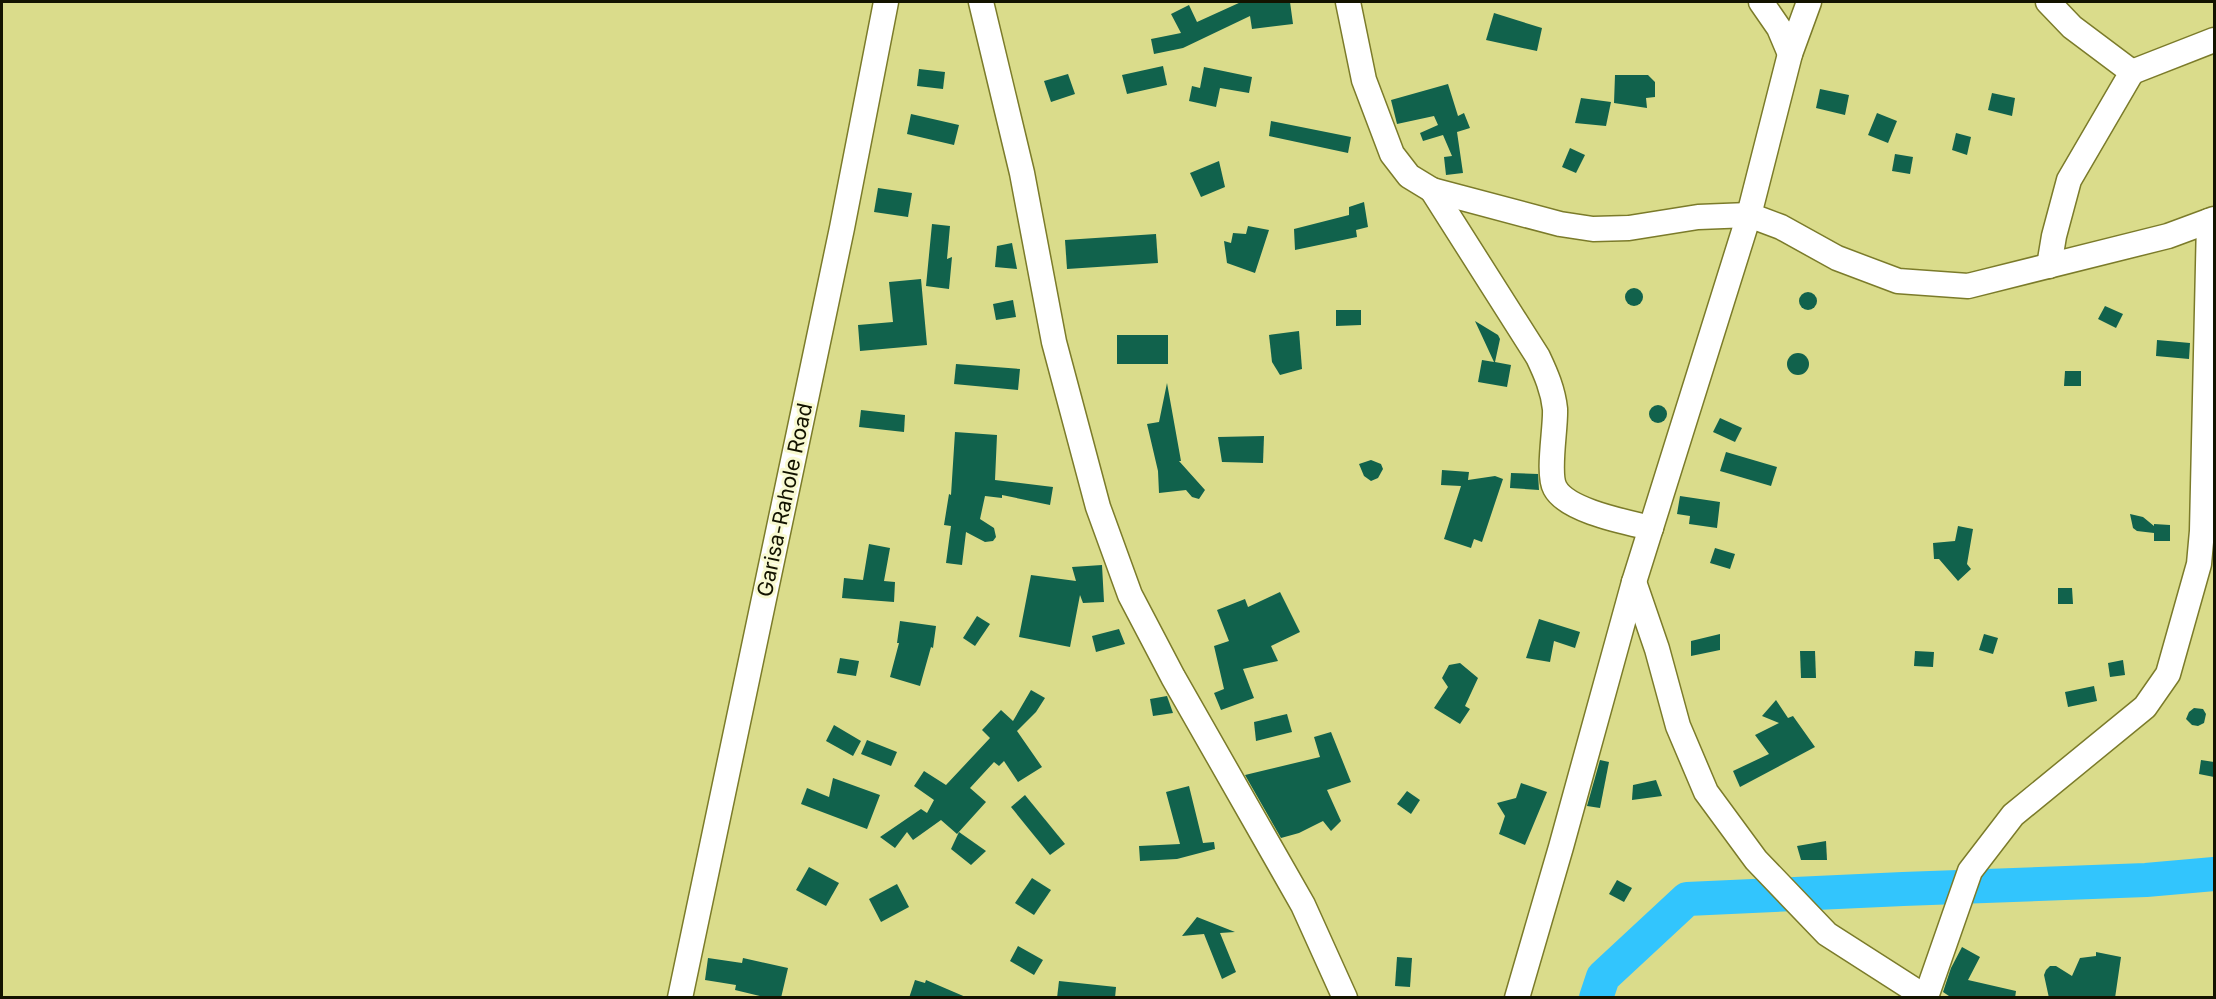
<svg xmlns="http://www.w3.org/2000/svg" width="2216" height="999" font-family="Inter,sans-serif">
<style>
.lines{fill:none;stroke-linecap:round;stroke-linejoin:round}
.river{stroke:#32c5fd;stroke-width:34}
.building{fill:#11624c}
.minor-casing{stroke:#7b7b2a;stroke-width:27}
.minor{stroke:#fff;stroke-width:24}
.labels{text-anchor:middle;stroke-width:6;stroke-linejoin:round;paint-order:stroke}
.street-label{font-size:21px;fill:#131300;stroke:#f9fad2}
</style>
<rect width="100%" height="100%" fill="#dadc8b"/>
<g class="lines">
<!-- river -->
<path class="river" d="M1596 998 1603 977 1687 899 1903 889 2146 880 2214 874"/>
</g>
<!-- building -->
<g class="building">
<path d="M1241 2H1283L1279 3 1290 2 1293 24 1252 29 1250 16 1183 48 1154 54 1151 39 1181 33 1171 14 1189 5 1197 22Z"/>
<path d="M1494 13 1542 28 1537 51 1486 40Z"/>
<path d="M1163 66 1167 85 1127 94 1122 75Z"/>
<path d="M1204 67 1252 77 1249 93 1220 88 1216 107 1189 101 1192 86 1200 88Z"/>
<path d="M919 69 945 72 943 89 917 86Z"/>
<path d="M1068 74 1075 94 1051 102 1044 81Z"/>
<path d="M1615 75H1648L1655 82V97L1646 98 1647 108 1614 103Z"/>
<path d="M1448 84 1458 116 1464 113 1470 128 1457 132 1463 173 1446 175 1444 157 1452 156 1443 135 1423 141 1420 133 1438 125 1434 116 1397 124 1391 100Z"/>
<path d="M1820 89 1849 95 1845 115 1816 108Z"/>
<path d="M1992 93 2015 98 2012 116 1988 110Z"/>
<path d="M1581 98 1611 102 1606 126 1575 123Z"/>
<path d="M1877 113 1897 121 1888 143 1868 135Z"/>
<path d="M911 114 959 125 954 145 907 134Z"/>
<path d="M1271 121 1351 137 1348 153 1269 136Z"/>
<path d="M1956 133 1971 137 1967 155 1952 150Z"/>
<path d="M1570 148 1585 155 1576 173 1562 167Z"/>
<path d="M1895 154 1913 157 1910 174 1892 171Z"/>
<path d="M1219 161 1225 187 1201 197 1190 173Z"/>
<path d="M878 188 912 193 908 217 874 212Z"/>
<path d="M1364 202 1368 227 1356 230 1357 237 1295 250 1294 229 1349 215V207Z"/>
<path d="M932 224 950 226 947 259 952 257 949 289 926 286Z"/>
<path d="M1248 226 1269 230 1255 273 1227 263 1224 241 1231 243 1233 233 1246 234Z"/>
<path d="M1156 234 1158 263 1067 269 1065 240Z"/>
<path d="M1012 243 1017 269 995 267 997 246Z"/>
<path d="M921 279 927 345 860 351 858 325 893 322 889 282Z"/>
<circle cx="1634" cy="297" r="9"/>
<circle cx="1808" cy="301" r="9"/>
<path d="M1013 300 1016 317 996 320 993 304Z"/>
<path d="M2105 306 2123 314 2116 328 2098 319Z"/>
<path d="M1336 310H1361V325L1336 326Z"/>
<path d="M1475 321 1498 335 1500 339 1495 362 1511 365 1507 387 1478 382 1482 360 1494 362Z"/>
<path d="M1299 331 1302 369 1280 375 1272 362 1269 335Z"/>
<rect x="1117" y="335" width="51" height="29"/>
<path d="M2157 340 2190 343 2189 359 2156 356Z"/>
<circle cx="1798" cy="364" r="11"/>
<path d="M956 364 1020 369 1018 390 954 384Z"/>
<path d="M2065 371H2081V386H2064Z"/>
<path d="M1167 383 1181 461H1179L1205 490 1199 499 1192 497 1186 490 1159 493 1158 471 1147 424 1159 422Z"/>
<circle cx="1658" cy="414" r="9"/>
<path d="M861 410 905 415 904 432 859 427Z"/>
<path d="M1720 418 1742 428 1735 442 1713 432Z"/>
<path d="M955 432 997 435 995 480 1053 487 1050 505 1002 495V498L985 496 980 519 994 528 996 537 993 541 985 542 966 532 962 565 946 563 951 526 944 525 949 494 951 495Z"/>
<path d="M1264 436 1263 463 1222 462 1218 437Z"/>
<path d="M1726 452 1777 467 1771 486 1720 471Z"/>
<path d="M1371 460 1381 464 1383 469 1378 478 1371 481 1364 476 1359 464Z"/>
<path d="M1442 470 1469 472 1468 480 1495 476 1503 479 1482 542 1474 539 1471 548 1444 539 1461 486 1441 485Z"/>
<path d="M1511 473 1538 474 1539 490 1510 488Z"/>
<path d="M1680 496 1720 502 1717 528 1689 524 1690 516 1677 514Z"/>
<path d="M2130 514 2143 517 2154 526V524L2170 525V541H2154V533L2137 531 2133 528Z"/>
<path d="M1958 526 1973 529 1967 564 1971 569 1958 581 1939 559H1934L1933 543 1955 541Z"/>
<path d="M869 544 890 548 884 581 895 582 894 602 842 598 844 578 863 580Z"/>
<path d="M1715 548 1735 554 1730 569 1710 563Z"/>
<path d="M1102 565 1104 602 1083 603 1080 595 1070 647 1019 637 1031 575 1076 581 1072 567Z"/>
<path d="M2058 588H2072L2073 604H2058Z"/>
<path d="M1280 592 1300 632 1271 646 1278 661 1243 669 1254 698 1221 710 1214 693 1224 689 1214 646 1229 641 1217 610 1245 599 1248 607Z"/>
<path d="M977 616 990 624 975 646 963 638Z"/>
<path d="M1539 619 1580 632 1575 648 1554 641 1550 662 1526 658Z"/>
<path d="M900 621 936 626 933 648 931 647 920 686 890 677 899 643H897Z"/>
<path d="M1119 629 1125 644 1096 652 1092 636Z"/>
<path d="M1720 634V650L1691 656V641Z"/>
<path d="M1984 634 1998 638 1993 654 1979 650Z"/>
<path d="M1800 651H1815L1816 678H1801Z"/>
<path d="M1915 651 1934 652 1933 667 1914 666Z"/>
<path d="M840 658 859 661 856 676 837 673Z"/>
<path d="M2123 660 2125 675 2110 677 2108 663Z"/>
<path d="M1460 663 1478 678 1465 706 1470 709 1460 724 1434 708 1448 687 1442 678 1449 665Z"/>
<path d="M2094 686 2097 701 2068 707 2065 692Z"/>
<path d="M1031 690 1045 698 1036 712 1017 731 1042 767 1018 782 1004 761 999 766 994 762 970 788 986 802 957 834 941 820 913 840 907 832 895 848 880 837 921 809 927 813 934 800 914 786 924 771 946 785 990 738 982 730 1001 710 1013 721Z"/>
<path d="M1167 696 1173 713 1153 716 1150 699Z"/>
<path d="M1776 700 1788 718 1793 716 1815 747 1740 787 1733 771 1769 754 1755 735 1779 723 1762 716Z"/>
<path d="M2194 708 2203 709 2206 714 2204 723 2198 726 2192 725 2186 719 2189 712Z"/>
<path d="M1287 714 1292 732 1256 741 1254 722Z"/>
<path d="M834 725 861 741 853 756 826 741Z"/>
<path d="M1331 732 1351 782 1327 790 1341 821 1331 831 1323 821 1299 833 1281 838 1245 775 1320 757 1314 737Z"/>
<path d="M867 740 897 752 891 766 861 754Z"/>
<path d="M1600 760 1609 762 1600 808 1587 806Z"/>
<path d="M2201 760 2214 762V777L2199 774Z"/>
<path d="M833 778 880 795 867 829 801 804 807 788 829 797Z"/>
<path d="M1656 780 1662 796 1632 800 1633 785Z"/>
<path d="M1521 783 1547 792 1525 845 1499 834 1505 816 1497 803 1516 798Z"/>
<path d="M1189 786 1203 843 1214 842 1215 849 1177 859 1140 861 1139 846 1180 844 1166 792Z"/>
<path d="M1407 791 1420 800 1411 814 1397 804Z"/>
<path d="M1025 795 1065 844 1050 855 1011 807Z"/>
<path d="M959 832 986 851 971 865 951 849Z"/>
<path d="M1826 841 1827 860H1801L1797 846Z"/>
<path d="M809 867 839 883 826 906 796 890Z"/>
<path d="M1032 878 1051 890 1034 915 1015 903Z"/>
<path d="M1617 880 1632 888 1624 902 1609 894Z"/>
<path d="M897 884 909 907 881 922 869 899Z"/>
<path d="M1197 917 1235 932 1220 933 1236 972 1222 979 1204 934 1182 936Z"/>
<path d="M1018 946 1043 960 1034 975 1010 961Z"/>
<path d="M1962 947 1980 957 1968 980 2016 991 2015 998H1952L1943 992 1951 968Z"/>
<path d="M2096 952 2121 957 2115 998H2049L2044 975 2046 970 2050 966H2056L2072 976 2080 958 2096 956Z"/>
<path d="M1397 957 1412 958 1410 987 1395 986Z"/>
<path d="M708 958 742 963 743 958 788 968 781 998H768L735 990 736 985 705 980Z"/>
<path d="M915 980 925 983 926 980 968 998H909Z"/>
<path d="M1059 981 1116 987 1115 998H1057Z"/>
</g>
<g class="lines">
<defs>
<g id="minor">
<path d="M981 2 1022 173 1054 342 1098 507 1130 595 1173 677 1303 905 1345 998"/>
<path d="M1348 2 1364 80 1392 154 1409 176 1432 190 1560 224 1593 229 1629 228 1698 217 1749 215 1781 227 1837 258 1898 281 1968 286 2168 236 2214 219"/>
<path d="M1761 2 1779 28 1790 54"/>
<path d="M2048 2 2072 27 2132 72 2069 180 2054 236 2049 266"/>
<path d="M2132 72 2214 40"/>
<path d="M1432 190 1538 357C1546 374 1553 390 1555 409 1556 428 1547 473 1555 488 1567 511 1626 522 1651 528"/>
<path d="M1634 582 1657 649 1678 726 1706 792 1756 860 1827 934 1927 998"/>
<path d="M1926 997 1970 871 2013 815 2145 707 2168 674 2199 564 2202 531 2209 221"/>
<path d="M680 998 842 228 886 2"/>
<path d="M1517 998 1561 847 1634 582 1749 215 1790 54 1809 2"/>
</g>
</defs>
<!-- minor casing -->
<use href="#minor" class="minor-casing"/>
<!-- minor -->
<use href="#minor" class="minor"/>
</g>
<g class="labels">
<!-- street labels -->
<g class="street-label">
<text transform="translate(785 500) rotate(-78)" y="7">Garisa-Rahole Road</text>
</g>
</g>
<!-- border -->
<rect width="2216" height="999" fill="none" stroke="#131300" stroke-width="6"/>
</svg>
